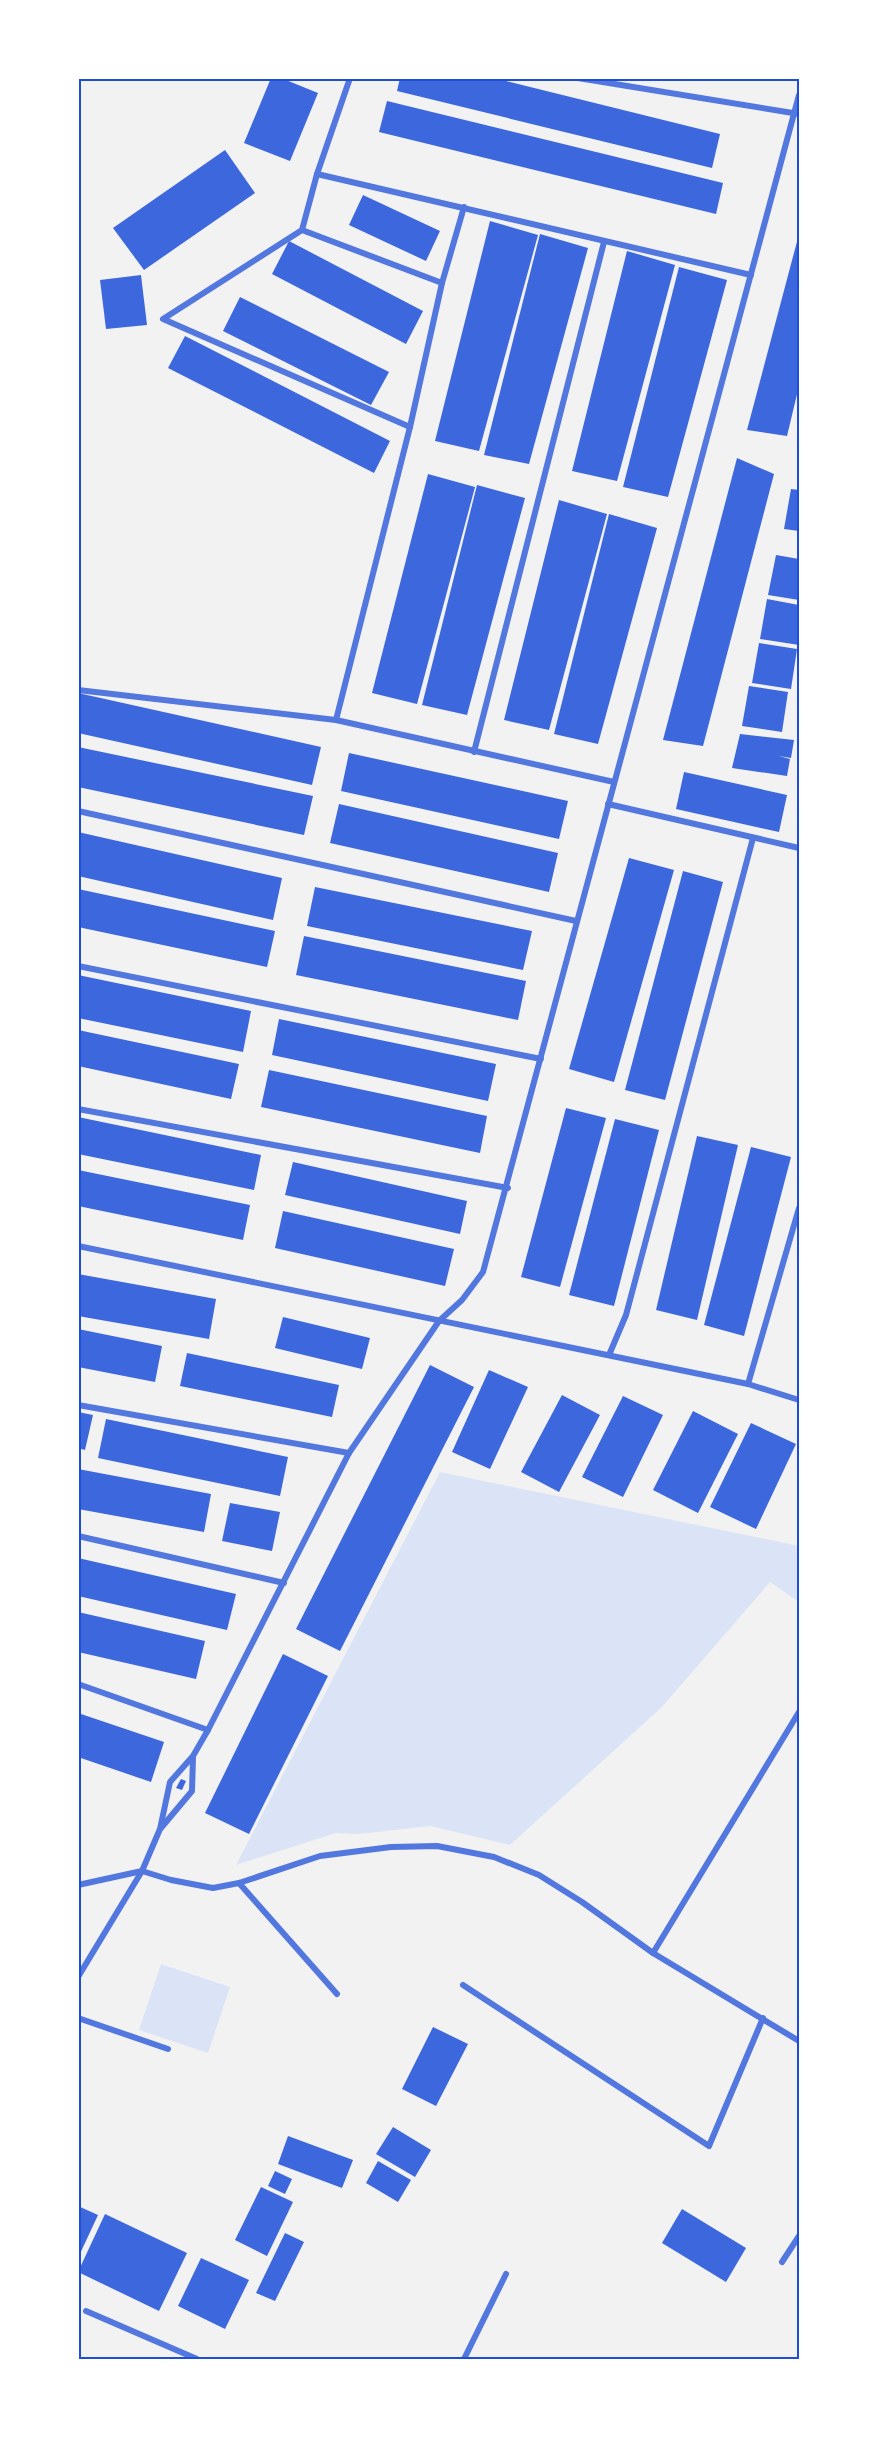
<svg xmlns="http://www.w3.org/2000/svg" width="877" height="2437" font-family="'Work Sans',sans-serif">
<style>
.green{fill:#dbe4f7}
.building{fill:#3d67dc}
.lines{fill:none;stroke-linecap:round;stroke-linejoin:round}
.minor{stroke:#5277de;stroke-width:6}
.neatline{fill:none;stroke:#1d4ed8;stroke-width:2}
</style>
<rect width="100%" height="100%" fill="#f2f2f2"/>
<!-- green -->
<g class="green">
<path d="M440 1472 799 1546V1602L770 1582 662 1707 510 1845 430 1826 359 1834 336 1833 236 1865Z"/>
<path d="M161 1964 230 1987 208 2053 139 2030Z"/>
</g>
<!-- building -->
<g class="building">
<path d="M271 78H281L318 93 290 161 244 143Z"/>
<path d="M400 78H494L720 134 712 168 397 91Z"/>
<path d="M387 101 723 183 716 214 379 132Z"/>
<path d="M225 150 255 193 144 270 113 228Z"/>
<path d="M363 195 440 231 426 261 349 225Z"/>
<path d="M490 221 538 235 479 451 435 441Z"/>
<path d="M540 234 588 248 529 464 484 455Z"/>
<path d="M799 234V386L787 436 747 430Z"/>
<path d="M289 241 423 311 406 344 272 274Z"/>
<path d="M627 251 675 265 617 481 572 471Z"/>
<path d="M679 267 727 280 668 497 623 487Z"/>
<path d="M141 275 147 325 106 329 100 280Z"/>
<path d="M240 297 389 372 371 405 223 331Z"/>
<path d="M185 336 390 441 374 473 168 368Z"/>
<path d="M737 458 774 474 703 746 663 740Z"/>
<path d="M428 474 475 487 417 704 372 693Z"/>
<path d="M477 485 525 498 467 715 422 705Z"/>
<path d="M791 489 799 490V531L784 529Z"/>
<path d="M559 500 607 514 549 730 504 720Z"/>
<path d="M609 514 657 528 598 744 554 734Z"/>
<path d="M776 555 799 559V600L768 595Z"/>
<path d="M767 599 799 605V645L760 639Z"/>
<path d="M759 643 797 649 791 689 752 683Z"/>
<path d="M749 686 788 692 782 732 742 726Z"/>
<path d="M78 693 321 747 312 785 78 733Z"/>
<path d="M740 734 794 740 791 758 779 756 790 759 787 776 732 768Z"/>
<path d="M78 747 313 796 304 835 78 787Z"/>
<path d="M349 753 568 801 559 839 341 791Z"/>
<path d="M684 772 787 795 779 832 676 809Z"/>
<path d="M339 804 558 853 549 892 330 843Z"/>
<path d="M78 832 282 878 273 920 78 876Z"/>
<path d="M629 858 674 870 614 1082 569 1069Z"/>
<path d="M683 871 723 882 665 1100 625 1090Z"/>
<path d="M315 887 532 931 523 970 307 926Z"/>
<path d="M78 889 275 931 267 967 78 927Z"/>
<path d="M304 936 526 981 518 1020 296 975Z"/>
<path d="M78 975 251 1011 243 1052 78 1018Z"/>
<path d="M279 1019 496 1064 488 1101 272 1055Z"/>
<path d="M78 1030 239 1064 231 1099 78 1066Z"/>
<path d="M269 1070 487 1116 480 1153 261 1107Z"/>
<path d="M566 1108 606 1118 560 1287 521 1277Z"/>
<path d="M78 1117 261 1155 254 1190 78 1154Z"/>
<path d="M615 1119 659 1130 614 1306 569 1295Z"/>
<path d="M697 1136 738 1145 697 1320 656 1310Z"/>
<path d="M751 1147 791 1157 744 1336 704 1325Z"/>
<path d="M293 1162 467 1201 460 1234 285 1195Z"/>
<path d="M78 1170 250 1205 243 1240 78 1206Z"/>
<path d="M283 1211 454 1249 445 1286 275 1248Z"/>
<path d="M78 1274 216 1299 209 1339 78 1316Z"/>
<path d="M283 1317 370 1338 362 1369 275 1348Z"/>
<path d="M78 1329 162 1346 155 1382 78 1367Z"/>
<path d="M187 1353 339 1385 332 1417 180 1386Z"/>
<path d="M430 1365 474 1387 340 1651 296 1629Z"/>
<path d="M489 1370 528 1387 490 1469 452 1452Z"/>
<path d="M562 1395 600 1415 559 1492 521 1472Z"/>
<path d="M623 1396 663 1415 623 1497 582 1477Z"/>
<path d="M693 1411 738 1434 698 1513 653 1490Z"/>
<path d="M78 1412 93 1415 85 1450 78 1448Z"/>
<path d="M106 1419 288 1457 280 1496 98 1458Z"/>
<path d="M751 1423 796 1444 756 1529 710 1507Z"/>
<path d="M78 1469 211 1494 204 1532 78 1509Z"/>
<path d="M230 1503 280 1512 272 1551 222 1541Z"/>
<path d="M78 1558 236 1594 227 1630 78 1596Z"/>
<path d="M78 1612 205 1641 196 1679 78 1652Z"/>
<path d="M283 1654 328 1676 249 1834 205 1813Z"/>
<path d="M78 1713 164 1742 151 1782 78 1757Z"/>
<path d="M181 1779 186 1781 182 1790 176 1788Z"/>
<path d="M433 2027 468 2044 436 2106 402 2089Z"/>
<path d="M393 2127 431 2150 415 2177 376 2154Z"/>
<path d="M288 2136 353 2160 342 2188 278 2164Z"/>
<path d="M378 2161 411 2180 398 2202 366 2183Z"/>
<path d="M275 2171 292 2179 285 2194 268 2186Z"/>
<path d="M261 2187 293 2202 267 2256 235 2240Z"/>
<path d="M78 2206 98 2215 78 2258Z"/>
<path d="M682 2209 746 2248 726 2282 662 2243Z"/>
<path d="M105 2214 187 2253 159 2311 78 2272Z"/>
<path d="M285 2233 304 2242 275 2301 256 2293Z"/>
<path d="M201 2258 249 2280 225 2329 178 2306Z"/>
</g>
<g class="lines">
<!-- minor -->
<g class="minor">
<path d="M578 78 799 114"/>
<path d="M317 174 350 78"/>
<path d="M302 230 442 283"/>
<path d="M410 427 163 319 302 230 317 174 751 275"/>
<path d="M78 690 336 720 614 782"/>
<path d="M336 720 410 427 442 283 464 207"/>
<path d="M474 752 604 242"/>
<path d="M608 804 799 848"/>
<path d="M78 811 576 921"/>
<path d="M78 966 541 1059"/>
<path d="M78 1109 508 1188"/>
<path d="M78 1246 748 1384 799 1400"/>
<path d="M609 1355 626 1315 753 838"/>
<path d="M748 1384 799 1208"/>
<path d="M78 1405 349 1453"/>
<path d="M78 1536 284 1583"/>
<path d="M78 1684 208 1730"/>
<path d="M161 1828 192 1791 193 1757"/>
<path d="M239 1883 337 1994"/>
<path d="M78 1885 142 1871 171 1880 213 1888 239 1883 320 1856 391 1847 437 1846 494 1857 539 1875 582 1902 653 1953 799 2041"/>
<path d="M653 1953 799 1712"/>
<path d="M78 1977 142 1871 160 1829 170 1782 193 1756 208 1730 349 1453 439 1321 462 1300 483 1272 799 95"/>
<path d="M463 1985 709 2146 763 2018"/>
<path d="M78 2018 168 2049"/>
<path d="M782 2262 799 2236"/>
<path d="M86 2311 197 2359"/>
<path d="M464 2359 506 2274"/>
</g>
</g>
<!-- border -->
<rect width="877" height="2437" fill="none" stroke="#ffffff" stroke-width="159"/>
<rect x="80" y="80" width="718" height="2278" class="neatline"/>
</svg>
